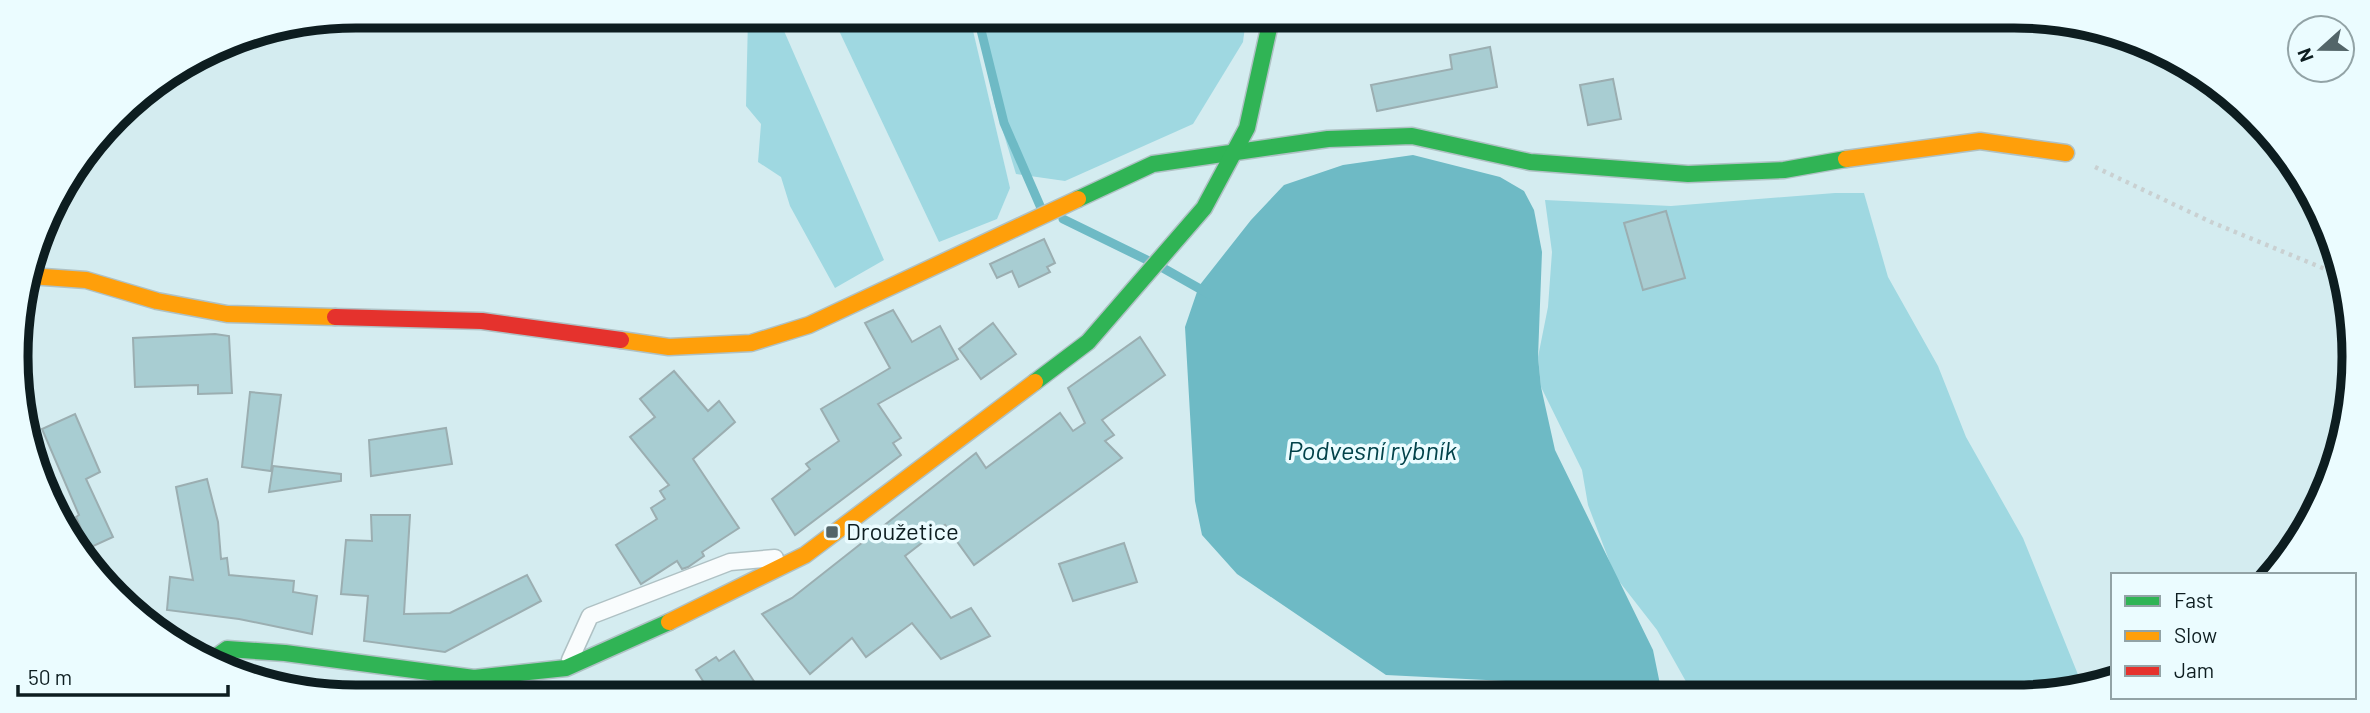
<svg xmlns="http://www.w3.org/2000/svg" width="2370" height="713" font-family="Barlow,sans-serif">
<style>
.green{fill:#9fd8e1}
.water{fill:#6ebac5}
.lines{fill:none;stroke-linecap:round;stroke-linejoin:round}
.stream{stroke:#6ebac5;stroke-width:9}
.building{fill:#a8cdd2;stroke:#9baeb1;stroke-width:2}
.lane-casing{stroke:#afc1c4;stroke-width:19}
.fast-casing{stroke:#afc1c4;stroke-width:19}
.slow-casing{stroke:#afc1c4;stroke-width:19}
.jam-casing{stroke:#afc1c4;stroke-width:19}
.path{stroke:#c9d0d1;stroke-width:4.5;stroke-dasharray:3.5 5;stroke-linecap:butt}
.lane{stroke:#f9fcfd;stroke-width:16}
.fast{stroke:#30b455;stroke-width:16}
.slow{stroke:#ff9f0a;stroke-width:16}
.jam{stroke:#e5322d;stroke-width:16}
.poi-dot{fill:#536569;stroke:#ebfcff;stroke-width:2.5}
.labels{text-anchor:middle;stroke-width:7;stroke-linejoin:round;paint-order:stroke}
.poi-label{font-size:24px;fill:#0d1d20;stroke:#ebfcff;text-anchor:start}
.water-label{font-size:26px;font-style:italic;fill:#02424a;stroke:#ebfcff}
.rim{fill:none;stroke:#0d1d20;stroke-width:9}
</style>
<rect width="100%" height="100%" fill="#d4ecf0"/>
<!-- green -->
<g class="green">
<path d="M748 17H792L781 24 884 260 835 288 790 206 781 177 758 162 761 124 746 106Z"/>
<path d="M833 18H970L1010 188 997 219 939 242Z"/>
<path d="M977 18 1246 19 1243 42 1193 124 1065 181 1016 174 994 102Z"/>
<path d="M1835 193H1864L1888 277 1938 366 1966 437 2023 538 2083 687 2058 694H1693L1657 630 1615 576 1588 505 1582 470 1541 387 1538 357 1548 307 1552 252 1545 200 1671 206Z"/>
</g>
<!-- water -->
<path class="water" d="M1413 155 1500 177 1524 191 1534 210 1542 252 1538 357 1541 387 1555 450 1653 650 1662 694 1591 693 1546 683 1386 675 1237 574 1202 535 1195 501 1185 327 1199 286 1251 220 1284 185 1343 165Z"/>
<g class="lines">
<!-- stream -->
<g class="stream">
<path d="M978 18 1004 123 1041 208"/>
<path d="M1063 219 1147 260"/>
<path d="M1163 268 1209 294"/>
</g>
</g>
<!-- building -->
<g class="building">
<path d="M1490 47 1497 87 1377 111 1371 85 1452 69 1450 55Z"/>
<path d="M1613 79 1621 119 1588 125 1580 85Z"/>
<path d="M1666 211 1685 278 1643 290 1624 223Z"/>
<path d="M1044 239 1055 263 1047 267 1050 272 1019 287 1012 271 997 278 990 264Z"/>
<path d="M893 310 912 342 940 326 958 359 878 404 901 438 893 443 901 455 795 535 772 499 810 469 806 464 839 441 821 409 890 368 865 323Z"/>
<path d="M993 323 1016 354 981 379 959 349Z"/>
<path d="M215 334 229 336 232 393 198 394V385L135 387 133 338Z"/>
<path d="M1140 337 1165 375 1102 420 1114 435 1105 441 1122 458 974 565 945 525 905 556 951 618 971 608 990 636 941 659 912 623 866 657 852 638 810 674 762 614 792 598 976 453 986 468 1060 413 1073 431 1085 423 1068 388Z"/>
<path d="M674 371 708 411 719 401 735 422 693 459 739 528 702 552 704 556 688 567 682 569 677 561 641 584 616 545 657 519 651 508 665 499 660 491 669 485 630 437 655 417 640 399Z"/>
<path d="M250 392 281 395 271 471 242 467Z"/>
<path d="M75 414 100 472 86 479 113 537 89 548 76 517 79 515 42 429Z"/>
<path d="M446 428 452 464 371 476 369 440Z"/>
<path d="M273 466 341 474V481L269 492Z"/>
<path d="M207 479 218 522 221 559 227 558 229 575 294 581 293 592 317 596 312 634 239 619 167 610 170 577 193 580 176 487Z"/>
<path d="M371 515H410L404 614 450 613 527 575 541 601 445 652 364 641 368 596 341 594 346 540 372 541Z"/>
<path d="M1124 543 1137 582 1073 601 1059 564Z"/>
<path d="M734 651 761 692H710L696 670 716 657 719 661Z"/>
</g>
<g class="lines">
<defs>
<path id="lane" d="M570 660 590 616 730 562 775 558"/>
<g id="fast">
<path d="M1078 199 1153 164 1328 139 1412 136 1530 162 1688 174 1784 170 1846 159"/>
<path d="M1035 382 1088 342 1204 208 1247 128 1271 19"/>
<path d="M213 659 227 649 285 653 474 678 566 668 669 622"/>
</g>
<g id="slow">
<path d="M1846 159 1980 141 2066 153"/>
<path d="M30 276 86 280 157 301 227 314 335 317"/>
<path d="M621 340 669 347 751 343 809 325 1078 199"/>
<path d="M669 622 805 555 1035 382"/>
</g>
<path id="jam" d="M335 317 482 321 621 340"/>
</defs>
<!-- lane casing -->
<use href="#lane" class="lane-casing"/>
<!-- fast casing -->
<use href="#fast" class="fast-casing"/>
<!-- slow casing -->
<use href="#slow" class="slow-casing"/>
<!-- jam casing -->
<use href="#jam" class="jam-casing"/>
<!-- path -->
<path class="path" d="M2095 167 2211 222 2342 276"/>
<!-- lane -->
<use href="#lane" class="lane"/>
<!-- fast -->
<use href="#fast" class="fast"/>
<!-- slow -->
<use href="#slow" class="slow"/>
<!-- jam -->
<use href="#jam" class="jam"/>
</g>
<!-- markers -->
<rect class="poi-dot" x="825" y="525" width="14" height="14" rx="3.5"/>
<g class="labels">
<!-- poi labels -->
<g class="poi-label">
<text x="846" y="540">Droužetice</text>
</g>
<!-- water labels -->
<g class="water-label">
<text x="1372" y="460">Podvesní rybník</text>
</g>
</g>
<!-- crop -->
<path d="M0 0H2370V713H0ZM356 28H2014A328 328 0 0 1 2342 356V357A328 328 0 0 1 2014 685H356A328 328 0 0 1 28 357V356A328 328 0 0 1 356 28Z" fill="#ebfcff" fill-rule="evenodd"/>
<path class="rim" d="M356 28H2014A328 328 0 0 1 2342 356V357A328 328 0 0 1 2014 685H356A328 328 0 0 1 28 357V356A328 328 0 0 1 356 28Z"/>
<!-- legend -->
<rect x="2111" y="573" width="245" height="126" fill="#ebfcff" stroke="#92a3a6" stroke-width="2"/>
<rect x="2125" y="596" width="35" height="10" fill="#30b455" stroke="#92a3a6" stroke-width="2"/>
<text x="2174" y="608" font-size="21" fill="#0d1d20">Fast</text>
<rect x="2125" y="631" width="35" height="10" fill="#ff9f0a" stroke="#92a3a6" stroke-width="2"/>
<text x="2174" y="643" font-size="21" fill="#0d1d20">Slow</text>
<rect x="2125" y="666" width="35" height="10" fill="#e5322d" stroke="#92a3a6" stroke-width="2"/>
<text x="2174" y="678" font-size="21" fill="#0d1d20">Jam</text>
<!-- north arrow -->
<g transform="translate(2321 49) rotate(249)"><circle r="33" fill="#ebfcff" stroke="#92a3a6" stroke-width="2"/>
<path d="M0-5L12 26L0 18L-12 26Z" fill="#536569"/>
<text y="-10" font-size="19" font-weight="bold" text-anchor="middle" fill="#0d1d20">N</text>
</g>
<!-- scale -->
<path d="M18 685v10h210v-10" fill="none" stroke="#0d1d20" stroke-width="3.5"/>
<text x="28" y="685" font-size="21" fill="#0d1d20" stroke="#ebfcff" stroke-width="5" paint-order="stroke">50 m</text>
</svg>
